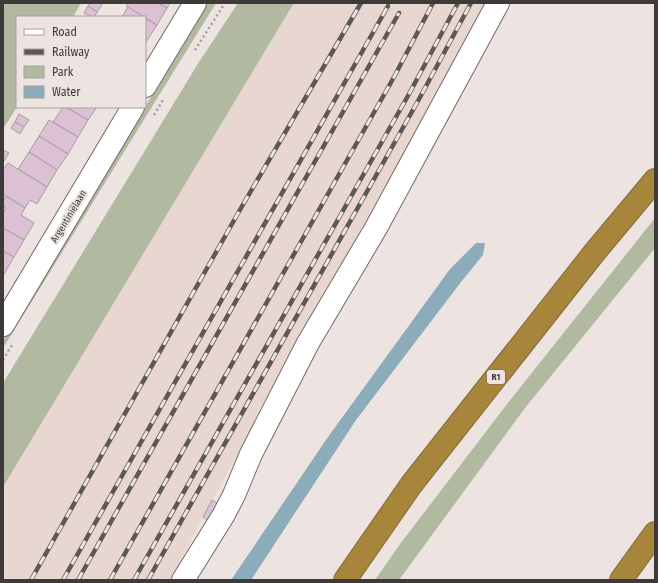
<svg xmlns="http://www.w3.org/2000/svg" width="658" height="583" font-family="'Fira Sans Condensed',sans-serif">
<style>
.built{fill:#e8d7d0}
.green{fill:#b1baa1}
.water{fill:#8cabbb}
.building{fill:#dcc0d4;stroke:#a59ea3}
.lines{fill:none;stroke-linecap:round;stroke-linejoin:round}
.minor-casing{stroke:#726a67;stroke-width:24}
.highway-casing{stroke:#826b3a;stroke-width:24}
.path{stroke:#a39c9a;stroke-width:2.5;stroke-dasharray:2 3;stroke-linecap:butt}
.minor{stroke:#fff;stroke-width:22}
.highway{stroke:#a7853b;stroke-width:22}
.rail-casing{stroke:#5d5857;stroke-width:4.5}
.rail{stroke:#ede4e1;stroke-width:3;stroke-dasharray:9;stroke-linecap:butt}
.labels{text-anchor:middle;stroke-width:4;stroke-linejoin:round;paint-order:stroke}
.shield{fill:#ede4e1;stroke:#726d6b;stroke-width:1}
.shield-label{font-size:9px;font-weight:bold;fill:#3e3a39}
.street-label{font-size:10px;fill:#3e3a39;stroke:#ede4e1}
</style>
<rect width="100%" height="100%" fill="#ede4e1"/>
<!-- built -->
<path class="built" d="M294 3H491L203 517 171 580H3V486Z"/>
<!-- green -->
<g class="green">
<path d="M3 3H81L73 17H17V107L3 129Z"/>
<path d="M208 3H216L3 348V341Z"/>
<path d="M238 3H294L3 487V383L199 62Z"/>
<path d="M655 218V248L525 408 399 580H375L400 544 511 399Z"/>
</g>
<!-- water -->
<path class="water" d="M476 243H485L483 255 461 282 356 420 251 580H231L328 437 450 269Z"/>
<!-- building -->
<g class="building">
<path d="M90 3H99L102 5 97 12 88 6Z"/>
<path d="M129 3H158L167 8 157 25 126 6Z"/>
<path d="M158 3H170L167 8Z"/>
<path d="M88 6 97 12 94 17 84 13Z"/>
<path d="M128 7 144 17H122Z"/>
<path d="M145 18 157 25 146 42 145 41Z"/>
<path d="M63 107H66L88 120 78 137 53 122Z"/>
<path d="M66 107H97L88 120Z"/>
<path d="M19 114 29 120 24 127 15 122Z"/>
<path d="M49 120 78 137 68 154 39 136Z"/>
<path d="M15 122 24 127 20 134 11 128Z"/>
<path d="M39 136 68 154 57 170 29 152Z"/>
<path d="M3 150 9 153 4 161 3 160Z"/>
<path d="M29 152 57 170 47 187 18 169Z"/>
<path d="M8 163 47 187 37 204 30 200 25 208 3 194V170Z"/>
<path d="M6 196 25 208 21 215 34 223 24 240 3 228V213L6 208 3 206V201Z"/>
<path d="M3 228 24 240 14 257 3 251Z"/>
<path d="M3 251 14 257 4 274 3 273Z"/>
<path d="M212 500 221 505 211 522 203 517Z"/>
</g>
<g class="lines">
<defs>
<g id="minor">
<path d="M145 86 195 3"/>
<path d="M3 325 133 107"/>
<path d="M183 580 223 516 234 495 251 454 308 343 376 228 498 3"/>
</g>
<g id="highway">
<path d="M345 580 411 485 594 253 655 180"/>
<path d="M621 580 655 533"/>
</g>
</defs>
<!-- minor casing -->
<use href="#minor" class="minor-casing"/>
<!-- highway casing -->
<use href="#highway" class="highway-casing"/>
<!-- path -->
<g class="path">
<path d="M195 50 225 3"/>
<path d="M154 115 163 100"/>
<path d="M3 360 12 345"/>
</g>
<!-- minor -->
<use href="#minor" class="minor"/>
<!-- highway -->
<use href="#highway" class="highway"/>
<defs>
<g id="rail">
<path d="M31 580 241 208 361 3"/>
<path d="M63 580 388 6"/>
<path d="M78 580 399 13"/>
<path d="M110 580 394 77 433 3"/>
<path d="M134 580 409 94 458 3"/>
<path d="M148 580 418 101 471 3"/>
</g>
</defs>
<!-- rail casing -->
<use href="#rail" class="rail-casing"/>
<!-- rail -->
<use href="#rail" class="rail"/>
</g>
<g class="labels">
<!-- shield labels -->
<rect class="shield" x="487" y="370" width="18" height="14" rx="3"/>
<g class="shield-label">
<text x="496" y="380">R1</text>
</g>
<!-- street labels -->
<g class="street-label">
<text transform="translate(68 216) rotate(-59)" y="4">Argentiniëlaan</text>
</g>
</g>
<!-- border -->
<rect width="658" height="583" fill="none" stroke="#3e3a39" stroke-width="8"/>
<!-- legend -->
<rect x="16" y="16" width="130" height="92" fill="#ede4e1" stroke="#a7a09e"/>
<rect x="24" y="29" width="20" height="6" fill="#ffffff" stroke="#a7a09e"/>
<text x="52" y="36" font-size="12" fill="#3e3a39">Road</text>
<rect x="24" y="49" width="20" height="6" fill="#5d5857" stroke="#a7a09e"/>
<text x="52" y="56" font-size="12" fill="#3e3a39">Railway</text>
<rect x="24" y="66" width="20" height="12" fill="#b1baa1" stroke="#a7a09e"/>
<text x="52" y="76" font-size="12" fill="#3e3a39">Park</text>
<rect x="24" y="86" width="20" height="12" fill="#8cabbb" stroke="#a7a09e"/>
<text x="52" y="96" font-size="12" fill="#3e3a39">Water</text>
</svg>
